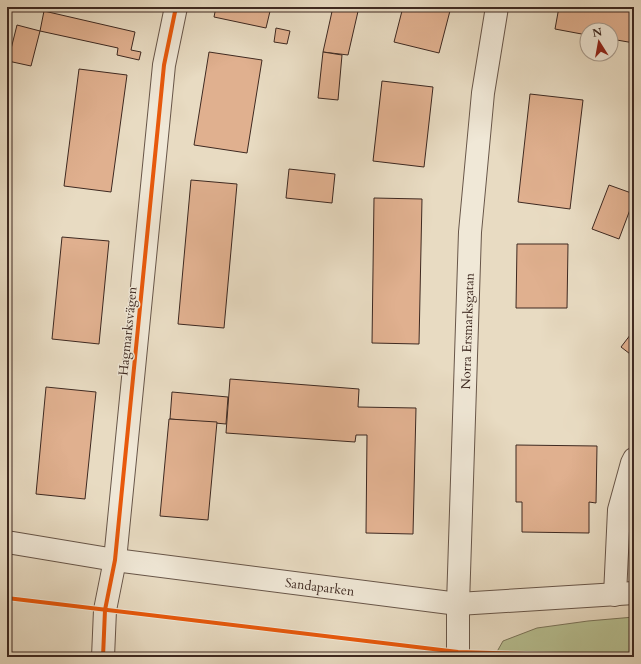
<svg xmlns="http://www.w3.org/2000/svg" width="641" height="664" font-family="Cardo,serif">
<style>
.green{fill:#b7c092;stroke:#7a745a}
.building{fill:#e0b08f;stroke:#3e2921}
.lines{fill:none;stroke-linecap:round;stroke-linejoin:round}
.minor-casing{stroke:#685649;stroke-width:24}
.minor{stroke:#f0e8d7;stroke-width:22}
.cycleway-casing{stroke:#f0e8d7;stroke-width:6}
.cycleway{stroke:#e8590c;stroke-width:4}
.labels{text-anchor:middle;stroke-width:3;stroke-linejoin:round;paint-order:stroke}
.street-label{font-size:13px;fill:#3e2921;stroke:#f0e8d7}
</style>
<rect width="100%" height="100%" fill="#e8dbc2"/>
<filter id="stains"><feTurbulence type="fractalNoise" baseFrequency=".005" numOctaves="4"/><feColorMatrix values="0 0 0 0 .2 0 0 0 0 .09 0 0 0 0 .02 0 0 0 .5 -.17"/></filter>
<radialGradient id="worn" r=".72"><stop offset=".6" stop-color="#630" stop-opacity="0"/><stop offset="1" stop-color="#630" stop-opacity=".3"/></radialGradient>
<!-- green -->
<path class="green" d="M634 617V657H494L503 641 537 628 588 621Z"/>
<!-- building -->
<g class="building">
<path d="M117 7H138L137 11Z"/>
<path d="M216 7H271L266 28 214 17Z"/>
<path d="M313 7H333L332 12Z"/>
<path d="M333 7H359L348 55 323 52Z"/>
<path d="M403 7H451L439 53 394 42Z"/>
<path d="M559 7H634V43L611 39V30H587V35L555 29Z"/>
<path d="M44 11 135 32 131 50 141 52 139 60 117 55 118 48 40 31Z"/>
<path d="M17 25 40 31 31 66 8 61Z"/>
<path d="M276 28 290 31 287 44 274 42Z"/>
<path d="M209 52 262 60 247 153 194 145Z"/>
<path d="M323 52 342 55 338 100 318 98Z"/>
<path d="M79 69 127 75 111 192 64 186Z"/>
<path d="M382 81 433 87 424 167 373 161Z"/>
<path d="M530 94 583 100 570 209 518 202Z"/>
<path d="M289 169 335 174 332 203 286 198Z"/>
<path d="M191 180 237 184 224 328 178 324Z"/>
<path d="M609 185 634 194V199L619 239 592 229Z"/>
<path d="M374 198 422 199 419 344 372 343Z"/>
<path d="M62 237 109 241 99 344 52 339Z"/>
<path d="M517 244H568L567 308H516Z"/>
<path d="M634 330V357L621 347Z"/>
<path d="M230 379 359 389 358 407 416 408 413 534 366 533 367 435H356L355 442 226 433Z"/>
<path d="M46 387 96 392 85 499 36 494Z"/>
<path d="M172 392 228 397 226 424 170 419Z"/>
<path d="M169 419 217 422 208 520 160 516Z"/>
<path d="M516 445 597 446 596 503 589 502V533L522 532V502H516Z"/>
</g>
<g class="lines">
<defs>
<g id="minor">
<path id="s1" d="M7 542 115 560 458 604 634 593"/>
<path d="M615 595 619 510 632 463 634 459"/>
<path d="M103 657 105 610 115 560 164 65 176 7"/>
<path id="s2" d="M458 657V604L470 232 483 93 497 7"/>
</g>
</defs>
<!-- minor casing -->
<use href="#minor" class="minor-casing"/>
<!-- minor -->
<use href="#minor" class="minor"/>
<defs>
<g id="cycleway">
<path d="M7 598 458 652 633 657"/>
<path d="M103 657 105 610 115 560 164 65 176 7"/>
</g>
</defs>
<!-- cycleway casing -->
<use href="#cycleway" class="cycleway-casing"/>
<!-- cycleway -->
<use href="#cycleway" class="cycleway"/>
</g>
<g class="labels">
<!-- street labels -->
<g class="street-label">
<text transform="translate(127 331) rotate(-84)" y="5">Hagmarksvägen</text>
<text dy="5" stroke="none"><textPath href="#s2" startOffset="326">Norra Ersmarksgatan</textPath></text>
<text dy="5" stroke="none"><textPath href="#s1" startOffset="316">Sandaparken</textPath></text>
</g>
</g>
<!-- margin -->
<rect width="641" height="664" fill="none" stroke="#e8dbc2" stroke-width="24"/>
<rect x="8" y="8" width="625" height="648" fill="none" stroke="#3e2921" stroke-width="2"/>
<rect x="12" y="12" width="617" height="640" fill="none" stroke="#3e2921"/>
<!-- north arrow -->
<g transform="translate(599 42) rotate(349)"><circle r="19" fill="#f0e8d7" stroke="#a99c8e"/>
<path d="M0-3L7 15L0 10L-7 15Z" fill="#8f2418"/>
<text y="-6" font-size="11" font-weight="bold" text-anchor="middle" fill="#3e2921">N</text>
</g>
<rect width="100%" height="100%" filter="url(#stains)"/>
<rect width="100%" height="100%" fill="url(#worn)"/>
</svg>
